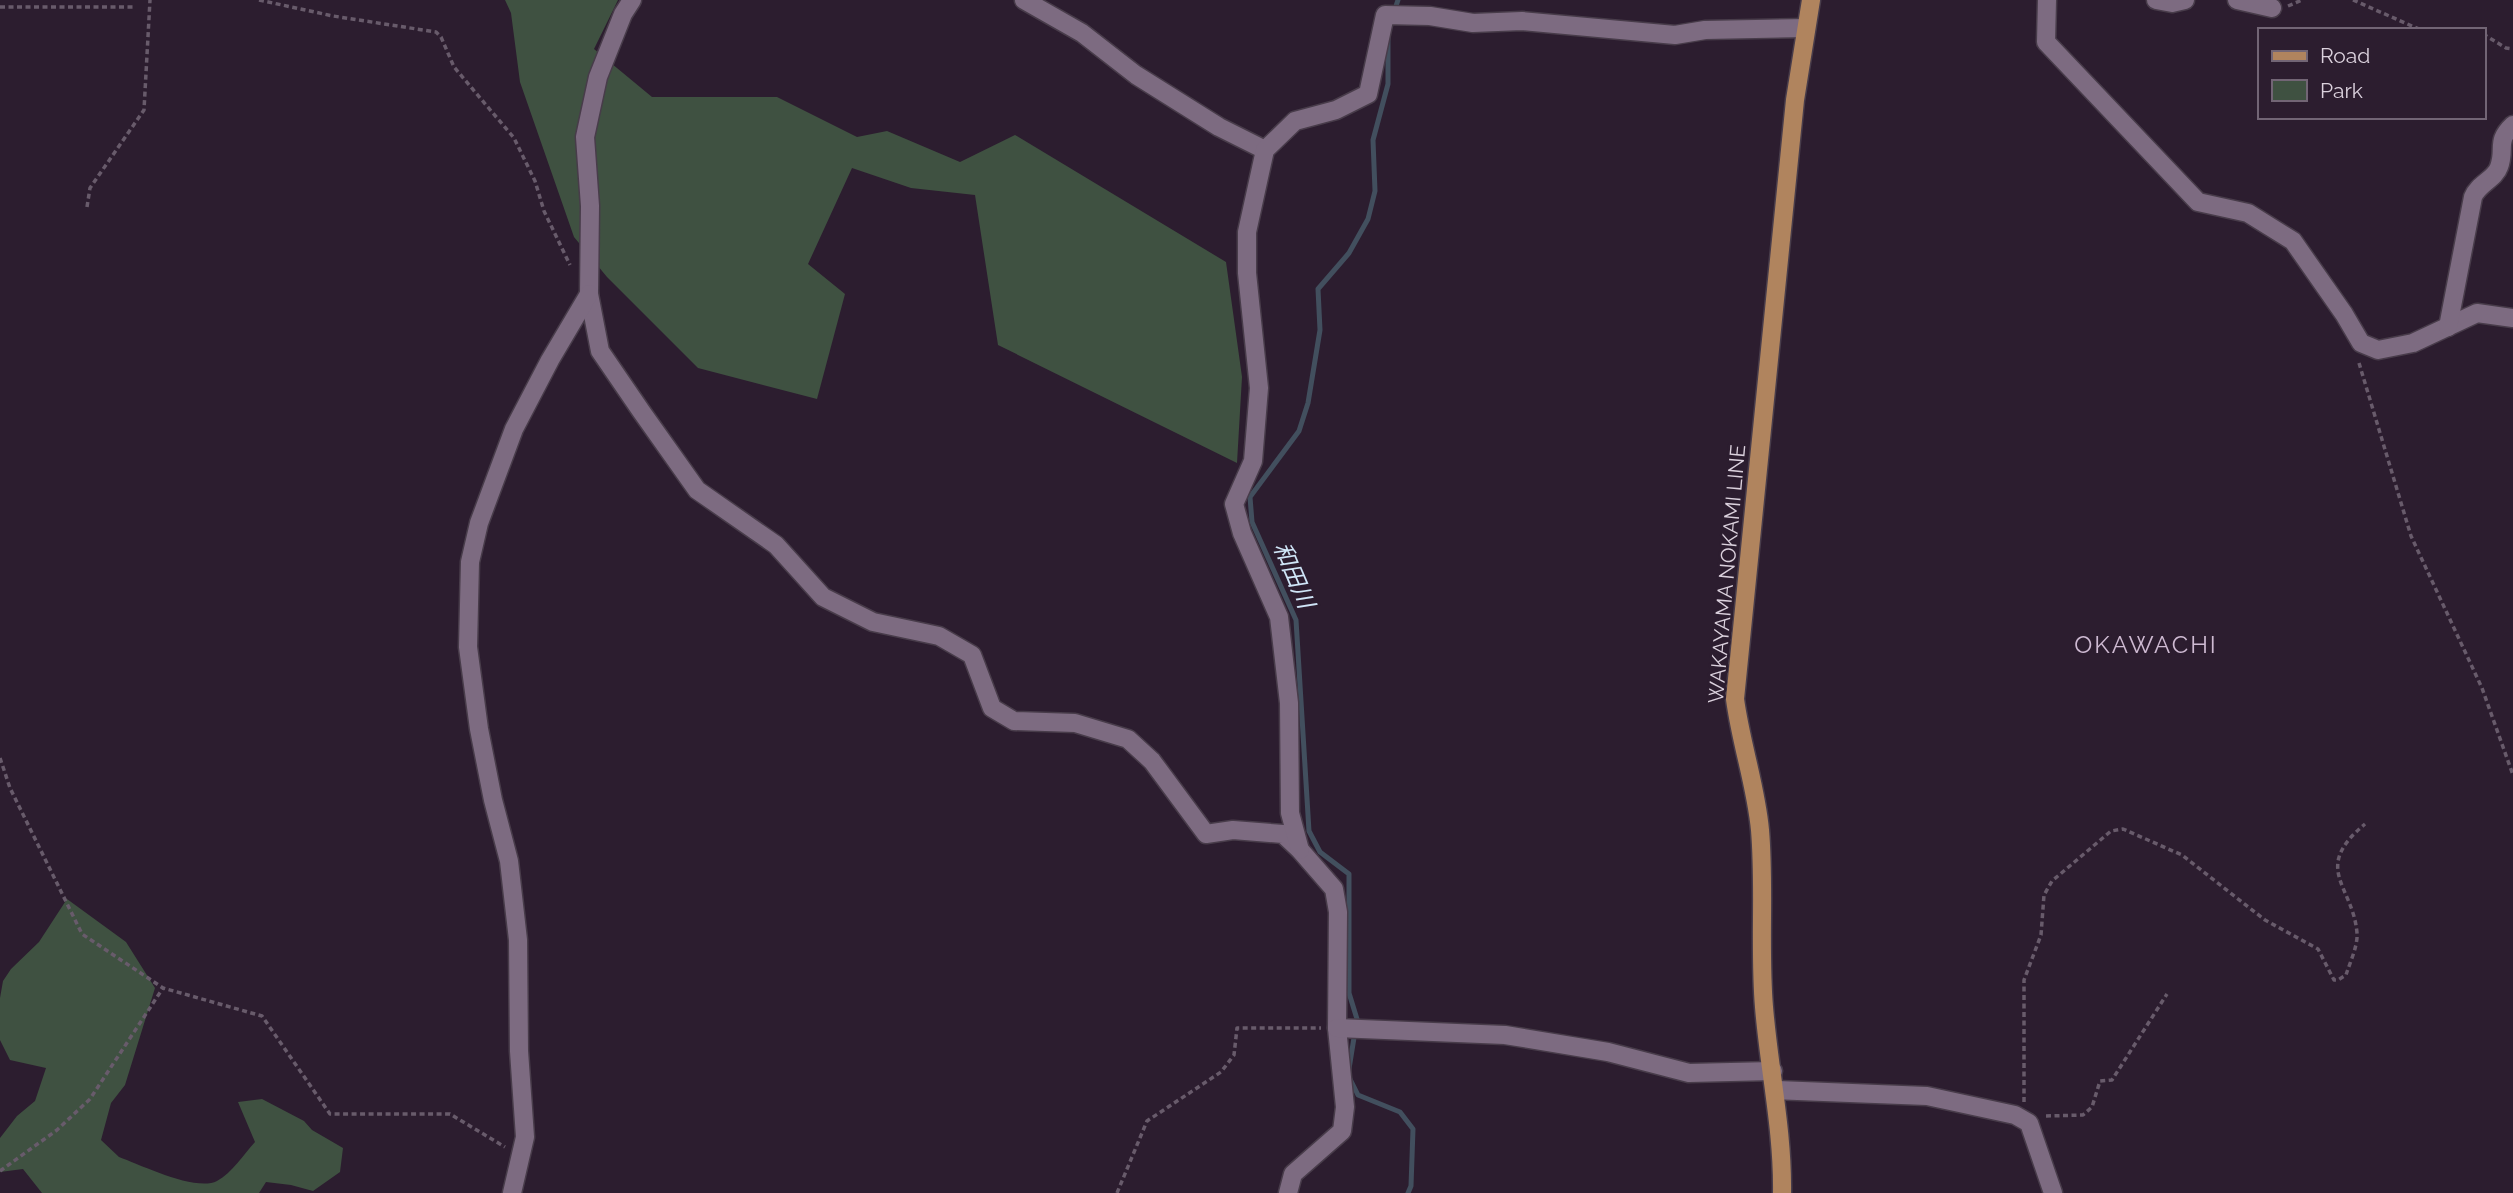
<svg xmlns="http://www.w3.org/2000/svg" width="2513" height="1193" font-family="Raleway,'Noto Sans JP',sans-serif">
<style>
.green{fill:#3f5141}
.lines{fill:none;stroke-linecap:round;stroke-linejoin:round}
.stream{stroke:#424f5e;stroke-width:5}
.minor-casing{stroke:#483c4a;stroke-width:21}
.major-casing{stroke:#483c4a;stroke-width:21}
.path{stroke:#685b6b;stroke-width:3.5;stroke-dasharray:5 3.5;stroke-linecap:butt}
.minor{stroke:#7d6b81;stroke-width:18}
.major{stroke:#b0845e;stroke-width:18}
.labels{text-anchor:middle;stroke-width:5;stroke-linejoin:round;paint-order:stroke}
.street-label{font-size:21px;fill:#dbd1dd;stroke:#2c1d2f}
.water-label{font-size:23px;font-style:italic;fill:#d0e6f8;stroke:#2c1d2f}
.quarter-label{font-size:24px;letter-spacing:2px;fill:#cebad2;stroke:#2c1d2f}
</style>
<rect width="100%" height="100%" fill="#2c1d2f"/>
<!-- green -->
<g class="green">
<path d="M505 0H618L594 49 652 97H777L857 137 887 131 960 162 1015 135 1226 262 1242 377 1237 463 998 345 975 195 911 188 852 168 808 264 845 294 817 399 698 368 607 277 574 237 520 82 511 13Z"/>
<path d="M67 899 126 942 155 988 125 1085 111 1103 101 1140 119 1157C141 1165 196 1192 217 1181 232 1173 244 1154 255 1142L238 1102 262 1099 304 1121 312 1130 343 1148 340 1172 313 1191 291 1185 266 1182 259 1193H42L23 1169 0 1172V1138L17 1116 35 1101 46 1068 10 1060 0 1040V998L3 981 11 969 39 942Z"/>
</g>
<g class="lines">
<!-- stream -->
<g class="stream">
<path d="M1394 12 1398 0"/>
<path d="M1388 38V84L1373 140 1375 191 1368 219 1349 253 1318 289 1320 330 1308 403 1299 431 1250 497 1252 522 1296 620 1309 831 1320 852 1349 874V993L1357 1019 1348 1075 1358 1095 1400 1112 1413 1129 1411 1186 1408 1193"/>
</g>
<defs>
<g id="minor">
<path d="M632 0 623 14 598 77 585 137 590 206 589 294 600 351 641 411 697 490 776 545 823 597 873 622 939 636 972 655 992 708 1014 721 1075 723 1128 739 1152 761 1206 834 1233 830 1283 834 1300 850 1334 889 1338 912 1337 1028 1345 1107 1342 1131 1293 1174 1288 1193"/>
<path d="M1024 0 1082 33 1136 75 1219 127 1265 150"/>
<path d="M2047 0 2046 42 2198 202 2248 213 2293 241 2344 314 2361 343 2378 350 2413 343 2477 313 2513 318"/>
<path d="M2156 0 2172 3 2185 0"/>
<path d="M2237 0 2272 8"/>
<path d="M2448 327 2473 197C2478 184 2495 179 2499 167 2506 148 2495 142 2513 125"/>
<path d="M1300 850 1290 813 1289 703 1279 617 1242 533 1234 504 1253 461 1259 388 1247 273V232L1265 150 1295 121 1336 110 1368 94 1385 15 1430 16 1473 23 1522 21 1675 35 1705 30 1806 28"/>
<path d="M1337 1028 1505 1035 1608 1052 1689 1073 1773 1071"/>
<path d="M1775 1090 1927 1096 2015 1115 2029 1123 2053 1193"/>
<path d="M512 1193 525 1137 519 1051 518 940 509 861 493 800 479 729 468 647 470 562 479 523 514 429 550 360 589 294"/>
</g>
<path id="major" d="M1782 1193C1783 1130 1769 1069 1764 1007 1759 948 1765 889 1760 830 1756 786 1741 744 1735 699L1795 100 1811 0"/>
</defs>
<!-- minor casing -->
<use href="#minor" class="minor-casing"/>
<!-- major casing -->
<use href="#major" class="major-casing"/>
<!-- path -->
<g class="path">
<path d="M259 0 333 16 436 32 441 37 454 67 514 138 535 181 544 211 570 265"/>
<path d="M2353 0 2421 30"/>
<path d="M2288 6 2302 0"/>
<path d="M0 7H136"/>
<path d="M2483 34 2506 48 2513 49"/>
<path d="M87 207 90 188 144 110 150 0"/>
<path d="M2359 363 2411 536 2482 688 2513 775"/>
<path d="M0 758 10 788 82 934 163 988 262 1016 330 1114H450L505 1147"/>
<path d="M2024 1102V980L2041 935 2044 895 2052 881 2111 831 2123 829 2182 855 2265 920 2318 949 2334 980H2338L2346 975C2350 962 2358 946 2357 933 2353 885 2311 869 2365 824"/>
<path d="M2046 1116 2083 1115 2092 1107 2100 1081 2112 1080 2167 994"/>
<path d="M0 1171 57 1130 90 1099 163 988"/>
<path d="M1117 1193 1147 1121 1221 1072 1234 1055 1237 1028H1321"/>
</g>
<!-- minor -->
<use href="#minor" class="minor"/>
<!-- major -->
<use href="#major" class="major"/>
</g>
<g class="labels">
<!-- street labels -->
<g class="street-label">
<text transform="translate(1727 574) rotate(-85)" y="7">WAKAYAMA NOKAMI LINE</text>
</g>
<!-- water labels -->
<g class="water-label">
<text transform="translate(1294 575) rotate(67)" y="8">和田川</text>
</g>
<!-- quarter labels -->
<g class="quarter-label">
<text x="2146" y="653">OKAWACHI</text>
</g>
</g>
<!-- legend -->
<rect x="2258" y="28" width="228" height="91" fill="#2c1d2f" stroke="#726575" stroke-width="2"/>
<rect x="2272" y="51" width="35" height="10" fill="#b0845e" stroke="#726575" stroke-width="2"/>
<text x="2320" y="63" font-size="21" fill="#dbd1dd">Road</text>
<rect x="2272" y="80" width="35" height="21" fill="#3f5141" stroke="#726575" stroke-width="2"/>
<text x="2320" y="98" font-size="21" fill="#dbd1dd">Park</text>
</svg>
